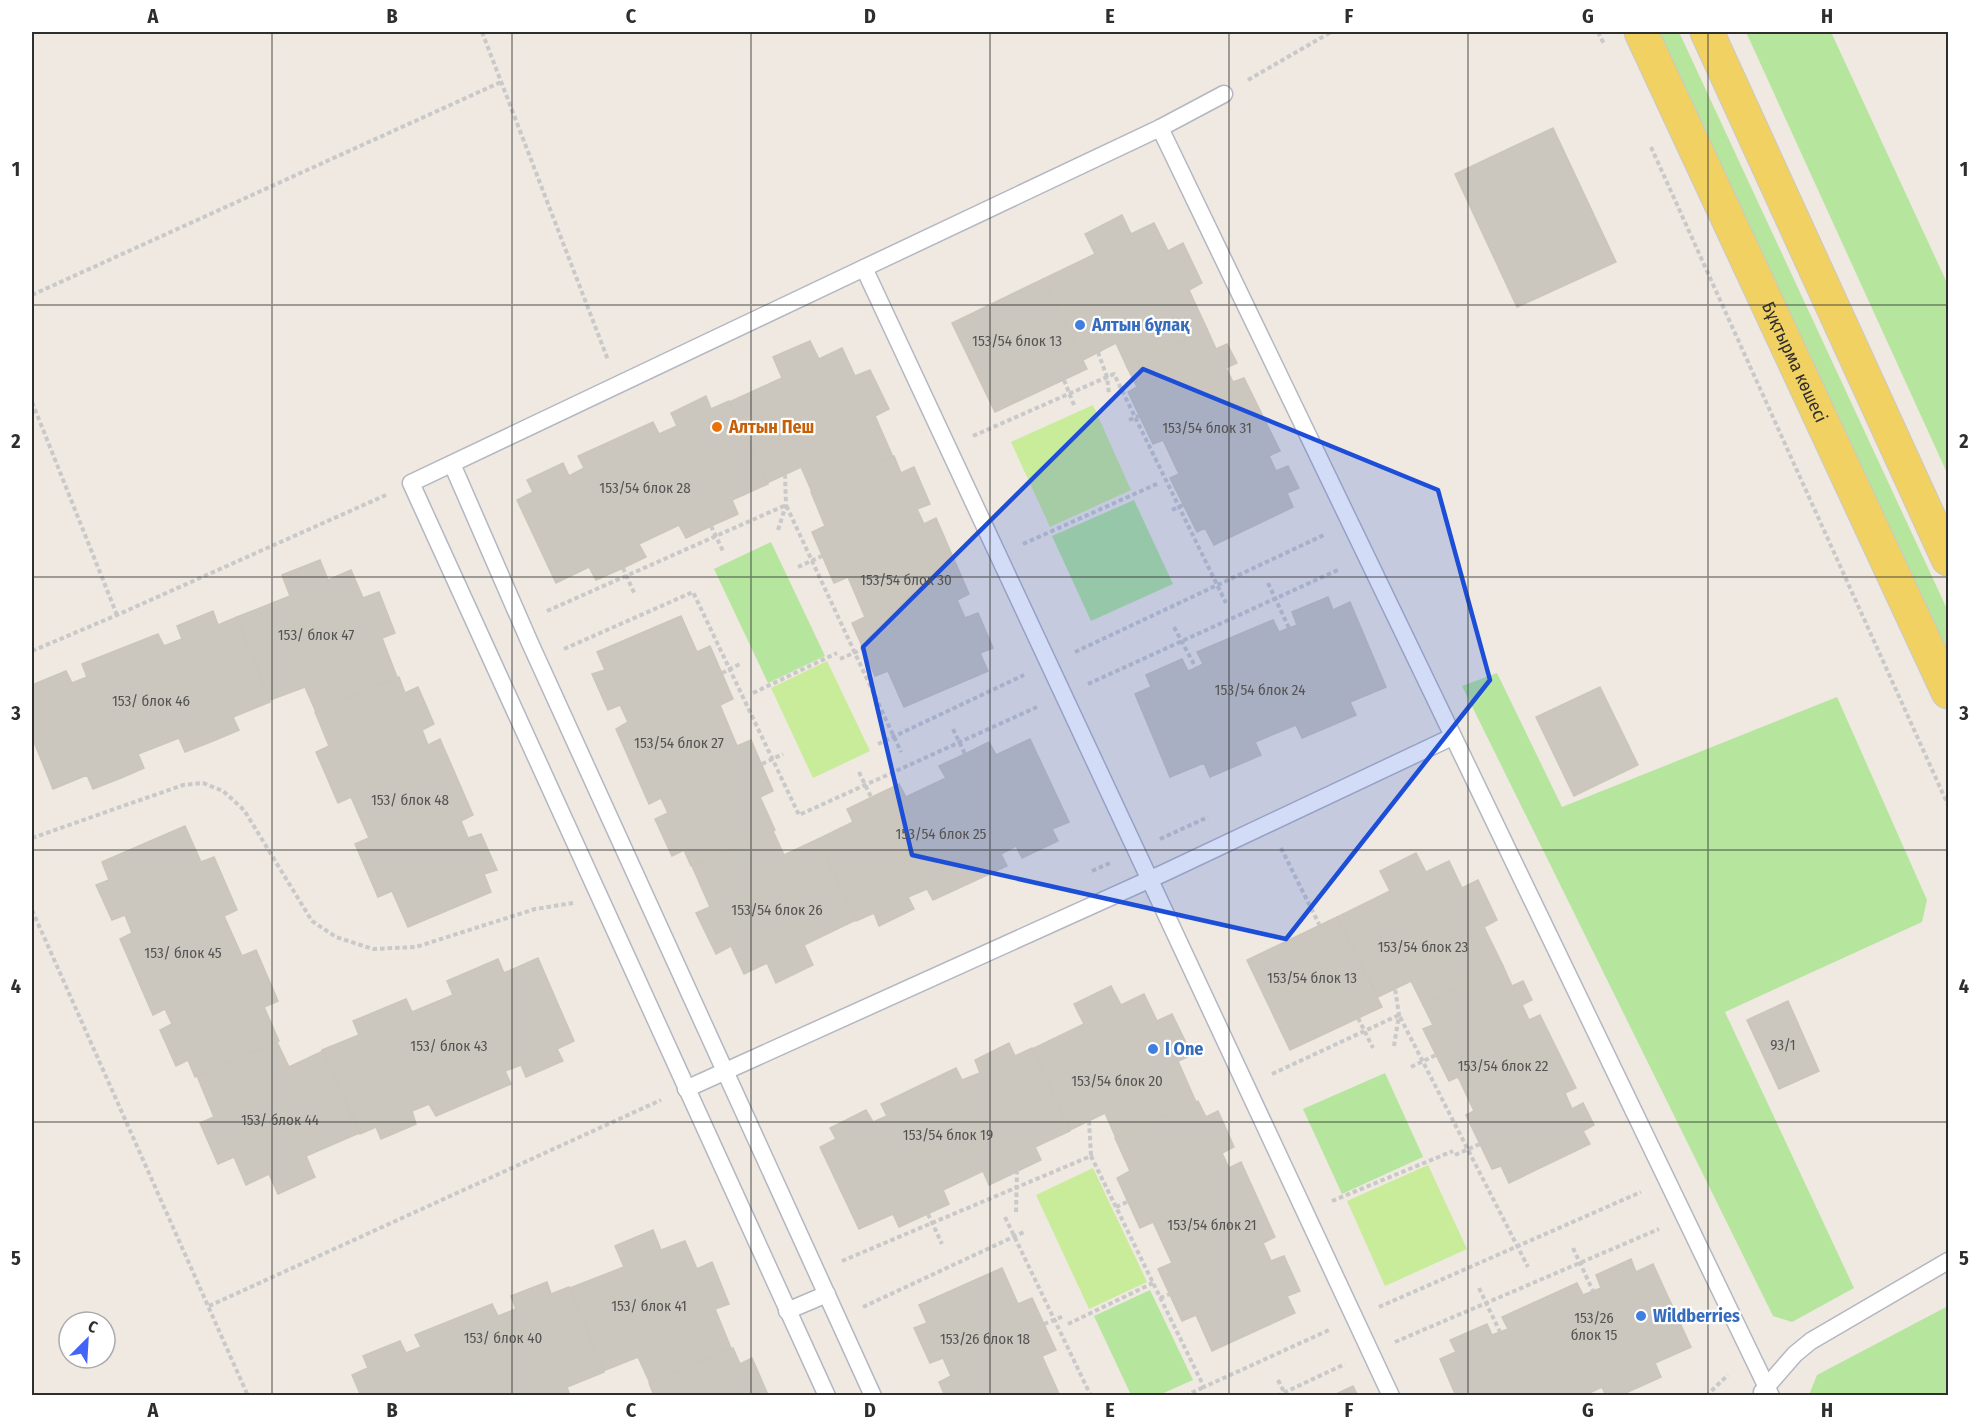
<svg xmlns="http://www.w3.org/2000/svg" width="1980" height="1427" font-family="'Fira Sans Condensed',sans-serif">
<style>
.green{fill:#b6e59e}
.pitch{fill:#c9ec9a}
.building{fill:#cbc7bf;stroke:#cbc5ba;stroke-width:1.5}
.lines{fill:none;stroke-linecap:round;stroke-linejoin:round}
.service-casing{stroke:#b4b7c1;stroke-width:19}
.primary-casing{stroke:#c9c9c9;stroke-width:35}
.path{stroke:#c9c9c9;stroke-width:4;stroke-dasharray:4.5 3;stroke-linecap:butt}
.service{stroke:#fff;stroke-width:16}
.primary{stroke:#f2d163;stroke-width:33}
.marked{fill:#1d4ed8;fill-opacity:0.2;stroke:#1d4ed8;stroke-width:4.5;stroke-linejoin:round}
.grid{fill:none;stroke:#2e2e2e;stroke-width:1.5;stroke-opacity:0.55}
.shop-dot{fill:#3f7fe0;stroke:#fff;stroke-width:2}
.food-dot{fill:#e8710a;stroke:#fff;stroke-width:2}
.labels{text-anchor:middle;stroke-width:4.5;stroke-linejoin:round;paint-order:stroke}
.number-label{font-size:15px;fill:#555452}
.shop-label{font-size:18px;font-weight:bold;fill:#366cbe;stroke:#fff;text-anchor:start}
.street-label{font-size:18px;fill:#2e2e2e;stroke:#fff}
.food-label{font-size:18px;font-weight:bold;fill:#c56008;stroke:#fff;text-anchor:start}
.neatline{fill:none;stroke:#2e2e2e;stroke-width:2}
.grid-label{font-size:20px;text-anchor:middle;font-weight:bold;fill:#2e2e2e}
</style>
<rect width="100%" height="100%" fill="#efe9e1"/>
<!-- green -->
<g class="green">
<path d="M1650 32H1679L1948 611V674Z"/>
<path d="M1746 32H1831L1948 285V475Z"/>
<path d="M1134 500 1173 584 1091 621 1052 536Z"/>
<path d="M771 542 825 656 768 683 714 569Z"/>
<path d="M1497 673 1562 807 1837 697 1927 900 1922 922 1725 1012 1854 1288 1792 1322 1773 1316 1462 686Z"/>
<path d="M1385 1073 1423 1157 1342 1194 1303 1109Z"/>
<path d="M1150 1290 1193 1380 1159 1395H1131L1094 1316Z"/>
<path d="M1948 1306V1395H1809L1817 1375Z"/>
</g>
<!-- pitch -->
<g class="pitch">
<path d="M1093 405 1131 490 1050 527 1011 442Z"/>
<path d="M827 661 870 751 813 778 771 688Z"/>
<path d="M1428 1165 1467 1249 1385 1286 1347 1201Z"/>
<path d="M1093 1168 1147 1282 1089 1309 1036 1195Z"/>
</g>
<!-- building -->
<g class="building">
<path d="M1553 128 1616 262 1517 307 1455 174Z"/>
<path d="M1122 215 1131 234 1154 223 1168 251 1183 243 1202 283 1189 290 1207 329 1127 367 1116 343 1083 360 1043 279 1095 254 1085 234Z"/>
<path d="M1043 279 1087 369 995 412 952 323Z"/>
<path d="M1207 329 1216 349 1227 344 1237 363 1226 368 1233 382 1244 378 1280 451 1269 456 1276 471 1288 466 1299 488 1287 493 1293 507 1214 545 1205 528 1197 532 1170 478 1179 474 1163 440 1153 444 1128 392 1137 387 1127 367Z"/>
<path d="M810 341 819 359 842 348 855 376 870 370 889 409 875 416 893 457 812 492 801 467 767 483 729 402 782 378 773 357Z"/>
<path d="M706 396 711 409 729 401 768 484 732 500 738 514 711 526 686 538 679 525 639 544 646 557 623 568 596 580 589 567 556 583 517 500 533 492 527 480 563 463 569 476 584 468 578 456 653 422 659 434 677 426 671 413Z"/>
<path d="M894 456 901 473 914 467 930 504 917 509 924 524 936 518 969 594 957 600 965 618 978 613 993 648 980 653 988 671 904 707 888 671 875 676 852 623 865 617 848 577 834 583 812 532 825 526 811 492Z"/>
<path d="M320 560 328 580 351 570 363 598 379 592 395 633 382 638 397 677 316 712 305 687 270 700 237 617 290 596 282 575Z"/>
<path d="M1328 597 1333 610 1350 602 1386 687 1350 702 1356 715 1302 738 1296 725 1255 742 1261 755 1210 777 1204 763 1170 777 1135 694 1151 687 1146 675 1182 659 1188 671 1196 668 1203 664 1197 652 1273 620 1279 632 1297 625 1292 612Z"/>
<path d="M213 611 218 625 237 617 270 702 233 717 239 730 213 741 185 752 179 738 138 754 144 768 121 778 93 789 87 775 53 789 32 737V699L35 698 32 685 66 671 72 683 87 677 82 664 158 634 164 646 182 639 177 626Z"/>
<path d="M681 616 697 652 710 646 733 699 720 705 737 746 751 740 773 791 760 797 775 830 691 866 684 850 672 856 655 819 668 813 661 798 649 804 616 729 628 722 620 705 608 710 592 674 605 670 597 652Z"/>
<path d="M399 677 405 693 418 687 434 724 422 730 428 745 440 739 473 815 461 821 468 838 481 834 497 870 484 874 491 892 408 927 392 891 378 897 355 844 369 838 351 797 338 803 316 752 329 746 315 712Z"/>
<path d="M1600 687 1638 765 1574 796 1536 717Z"/>
<path d="M1030 739 1069 822 1052 829 1058 841 1022 858 1016 846 1001 854 1007 866 933 900 927 889 908 897 914 909 879 926 874 913 856 921 818 839 853 822 847 809 899 784 906 797 946 778 939 766 965 754 989 742 996 755Z"/>
<path d="M185 826 201 862 214 857 237 910 224 916 242 956 256 950 278 1001 264 1007 279 1041 195 1077 188 1060 176 1066 160 1030 172 1024 165 1009 153 1015 120 939 132 933 125 915 112 920 96 885 109 880 102 862Z"/>
<path d="M773 831 784 855 818 839 856 920 804 945 813 965 776 983 767 963 744 974 731 946 716 954 696 913 710 907 692 866Z"/>
<path d="M1416 853 1426 872 1449 861 1462 888 1478 880 1497 920 1484 927 1503 966 1423 1005 1411 981 1378 997 1337 917 1390 891 1380 871Z"/>
<path d="M1337 917 1382 1007 1290 1050 1247 960Z"/>
<path d="M538 958 574 1041 557 1049 563 1061 526 1077 521 1065 505 1071 511 1084 436 1116 429 1104 412 1111 416 1124 381 1139 376 1127 360 1134 322 1050 359 1035 353 1021 406 999 412 1012 453 995 447 981 498 959 504 973Z"/>
<path d="M1503 966 1512 986 1523 981 1532 1000 1522 1005 1529 1020 1540 1015 1576 1088 1565 1093 1572 1109 1583 1103 1594 1125 1583 1131 1590 1144 1509 1183 1501 1166 1492 1169 1466 1115 1474 1111 1458 1077 1449 1081 1423 1029 1433 1025 1423 1005Z"/>
<path d="M1111 986 1121 1005 1144 994 1157 1021 1172 1014 1192 1055 1178 1061 1196 1102 1116 1138 1105 1113 1070 1130 1032 1049 1084 1024 1074 1004Z"/>
<path d="M1788 1001 1819 1071 1779 1089 1747 1020Z"/>
<path d="M277 1042 289 1067 323 1051 359 1133 306 1156 315 1177 278 1194 269 1174 246 1185 234 1157 218 1164 200 1123 214 1117 197 1076Z"/>
<path d="M1009 1043 1015 1056 1032 1048 1070 1131 1035 1147 1041 1160 989 1185 983 1171 943 1190 949 1204 899 1227 893 1214 859 1229 820 1147 836 1139 830 1128 866 1110 873 1122 887 1116 881 1104 956 1068 962 1080 980 1073 975 1060Z"/>
<path d="M1198 1101 1206 1117 1218 1111 1234 1147 1222 1153 1229 1168 1241 1162 1275 1237 1263 1243 1271 1261 1284 1256 1300 1291 1287 1296 1295 1313 1212 1351 1196 1315 1182 1321 1158 1269 1172 1263 1153 1222 1140 1228 1117 1178 1130 1171 1115 1138Z"/>
<path d="M653 1230 661 1250 685 1241 697 1269 712 1262 729 1304 715 1309 731 1348 650 1383 638 1357 603 1371 570 1288 624 1267 615 1246Z"/>
<path d="M1631 1259 1636 1272 1653 1264 1691 1347 1655 1363 1661 1377 1619 1396H1606L1602 1387 1583 1396H1456L1440 1359 1456 1352 1450 1340 1487 1324 1492 1335 1508 1329 1502 1317 1577 1283 1583 1295 1593 1291 1601 1288 1596 1275Z"/>
<path d="M1002 1268 1018 1304 1032 1298 1056 1350 1042 1356 1060 1396H945L939 1382 951 1376 943 1358 930 1363 914 1328 927 1323 919 1305Z"/>
<path d="M547 1282 551 1294 569 1287 604 1372 567 1387 570 1396H361L352 1375 368 1368 363 1356 400 1341 406 1353 421 1347 415 1335 492 1304 498 1316 516 1309 511 1296Z"/>
<path d="M733 1348 740 1364 752 1358 768 1395 654 1396 649 1383Z"/>
<path d="M1353 1386 1358 1396H1332Z"/>
</g>
<g class="lines">
<defs>
<g id="service">
<path d="M1160 128 1771 1396"/>
<path d="M864 268 1160 128 1224 94"/>
<path d="M452 464 530 643 873 1396"/>
<path d="M686 1089 1166 872 1452 737"/>
<path d="M787 1311 827 1294"/>
<path d="M1762 1392 1795 1354 1811 1341 1948 1261"/>
<path d="M827 1396 411 483 864 268 1391 1396"/>
</g>
<g id="primary">
<path id="s1" d="M1641 32 1948 692"/>
<path d="M1707 32 1948 559"/>
</g>
</defs>
<!-- service casing -->
<use href="#service" class="service-casing"/>
<!-- primary casing -->
<use href="#primary" class="primary-casing"/>
<!-- path -->
<g class="path">
<path d="M482 32 608 360"/>
<path d="M1598 32 1604 44"/>
<path d="M1248 80 1331 32"/>
<path d="M1651 147 1948 805"/>
<path d="M32 295 501 82"/>
<path d="M1098 352 1107 377 1109 394"/>
<path d="M1064 380 1074 405"/>
<path d="M32 402 117 615"/>
<path d="M1129 420 1139 416"/>
<path d="M973 436 1114 374 1226 603"/>
<path d="M1172 510 1183 505"/>
<path d="M711 526 724 553"/>
<path d="M778 530 786 505 785 475"/>
<path d="M1023 544 1159 483"/>
<path d="M798 567 822 556"/>
<path d="M623 568 635 595"/>
<path d="M1268 583 1289 628"/>
<path d="M547 611 786 505 901 752"/>
<path d="M1174 627 1196 668"/>
<path d="M564 649 693 592 799 815 1037 707"/>
<path d="M32 651 117 615 386 495"/>
<path d="M1075 652 1326 534"/>
<path d="M840 659 863 649"/>
<path d="M722 673 740 664"/>
<path d="M1088 684 1340 569"/>
<path d="M753 693 837 653"/>
<path d="M953 729 965 754"/>
<path d="M878 744 1024 675"/>
<path d="M762 764 783 754"/>
<path d="M859 772 871 797"/>
<path d="M32 838 183 785 203 783 223 791 244 810 312 921 336 937 373 949 416 947 535 909 573 903"/>
<path d="M1160 839 1208 817"/>
<path d="M1281 848 1320 926"/>
<path d="M1092 871 1110 863"/>
<path d="M32 910 248 1396"/>
<path d="M1358 1018 1373 1048"/>
<path d="M1394 1046 1399 1015 1395 988"/>
<path d="M1411 1067 1436 1055"/>
<path d="M1272 1074 1399 1015 1528 1267"/>
<path d="M1089 1121 1091 1156"/>
<path d="M1455 1155 1480 1144"/>
<path d="M1332 1201 1453 1151"/>
<path d="M1116 1207 1127 1202"/>
<path d="M1016 1212 1017 1172"/>
<path d="M928 1214 942 1244"/>
<path d="M1005 1217 1091 1396"/>
<path d="M1573 1248 1593 1291"/>
<path d="M842 1261 1091 1156 1204 1387 1329 1330"/>
<path d="M1479 1288 1500 1332"/>
<path d="M1160 1298 1170 1294"/>
<path d="M209 1306 661 1100"/>
<path d="M863 1307 1026 1231"/>
<path d="M1379 1307 1641 1192"/>
<path d="M1044 1324 1064 1316"/>
<path d="M1068 1324 1153 1283"/>
<path d="M1395 1342 1659 1229"/>
<path d="M1278 1380 1286 1396"/>
<path d="M1185 1396 1204 1387"/>
<path d="M1277 1396 1345 1364"/>
<path d="M1706 1396 1728 1375"/>
</g>
<!-- service -->
<use href="#service" class="service"/>
<!-- primary -->
<use href="#primary" class="primary"/>
</g>
<!-- marked area -->
<path class="marked" d="M1143 369 1438 490 1490 680 1286 939 912 855 863 647Z"/>
<!-- grid -->
<path class="grid" d="M272 32V1396M512 32V1396M751 32V1396M990 32V1396M1229 32V1396M1468 32V1396M1708 32V1396M32 305H1948M32 577H1948M32 850H1948M32 1122H1948"/>
<!-- markers -->
<g class="shop-dot">
<circle cx="1080" cy="325" r="6"/>
<circle cx="1153" cy="1049" r="6"/>
<circle cx="1641" cy="1316" r="6"/>
</g>
<circle class="food-dot" cx="717" cy="427" r="6"/>
<g class="labels">
<!-- number labels -->
<g class="number-label">
<text x="1017" y="346">153/54 блок 13</text>
<text x="1207" y="433">153/54 блок 31</text>
<text x="645" y="493">153/54 блок 28</text>
<text x="906" y="585">153/54 блок 30</text>
<text x="316" y="640">153/ блок 47</text>
<text x="1260" y="695">153/54 блок 24</text>
<text x="151" y="706">153/ блок 46</text>
<text x="679" y="748">153/54 блок 27</text>
<text x="410" y="805">153/ блок 48</text>
<text x="941" y="839">153/54 блок 25</text>
<text x="777" y="915">153/54 блок 26</text>
<text x="1423" y="952">153/54 блок 23</text>
<text x="183" y="958">153/ блок 45</text>
<text x="1312" y="983">153/54 блок 13</text>
<text x="1783" y="1050">93/1</text>
<text x="449" y="1051">153/ блок 43</text>
<text x="1503" y="1071">153/54 блок 22</text>
<text x="1117" y="1086">153/54 блок 20</text>
<text x="280" y="1125">153/ блок 44</text>
<text x="948" y="1140">153/54 блок 19</text>
<text x="1212" y="1230">153/54 блок 21</text>
<text x="649" y="1311">153/ блок 41</text>
<text x="1594" y="1323">153/26<tspan x="1594" dy="17">блок 15</tspan></text>
<text x="503" y="1343">153/ блок 40</text>
<text x="985" y="1344">153/26 блок 18</text>
</g>
<!-- shop labels -->
<g class="shop-label">
<text x="1092" y="331">Алтын бұлақ</text>
<text x="1165" y="1055">I One</text>
<text x="1653" y="1322">Wildberries</text>
</g>
<!-- street labels -->
<g class="street-label">
<text dy="6" stroke="none"><textPath href="#s1" startOffset="364">Бұқтырма көшесі</textPath></text>
</g>
<!-- food labels -->
<g class="food-label">
<text x="729" y="433">Алтын Пеш</text>
</g>
</g>
<!-- border -->
<rect width="1980" height="1427" fill="none" stroke="#ffffff" stroke-width="66"/>
<!-- north arrow -->
<g transform="translate(87 1340) rotate(24)"><circle r="28" fill="#ffffff" stroke="#ababab" stroke-width="1.5"/>
<path d="M0-4.5L10 22L0 15L-10 22Z" fill="#4264fb"/>
<text y="-9" font-size="16" font-weight="bold" text-anchor="middle" fill="#2e2e2e">С</text>
</g>
<rect x="33" y="33" width="1914" height="1361" class="neatline"/>
<g class="grid-label">
<text x="153" y="23">A</text>
<text x="392" y="23">B</text>
<text x="631" y="23">C</text>
<text x="870" y="23">D</text>
<text x="1110" y="23">E</text>
<text x="1349" y="23">F</text>
<text x="1588" y="23">G</text>
<text x="1827" y="23">H</text>
<text x="16" y="176">1</text>
<text x="1964" y="176">1</text>
<text x="16" y="448">2</text>
<text x="1964" y="448">2</text>
<text x="16" y="720">3</text>
<text x="1964" y="720">3</text>
<text x="16" y="993">4</text>
<text x="1964" y="993">4</text>
<text x="16" y="1265">5</text>
<text x="1964" y="1265">5</text>
<text x="153" y="1417">A</text>
<text x="392" y="1417">B</text>
<text x="631" y="1417">C</text>
<text x="870" y="1417">D</text>
<text x="1110" y="1417">E</text>
<text x="1349" y="1417">F</text>
<text x="1588" y="1417">G</text>
<text x="1827" y="1417">H</text>
</g>
</svg>
